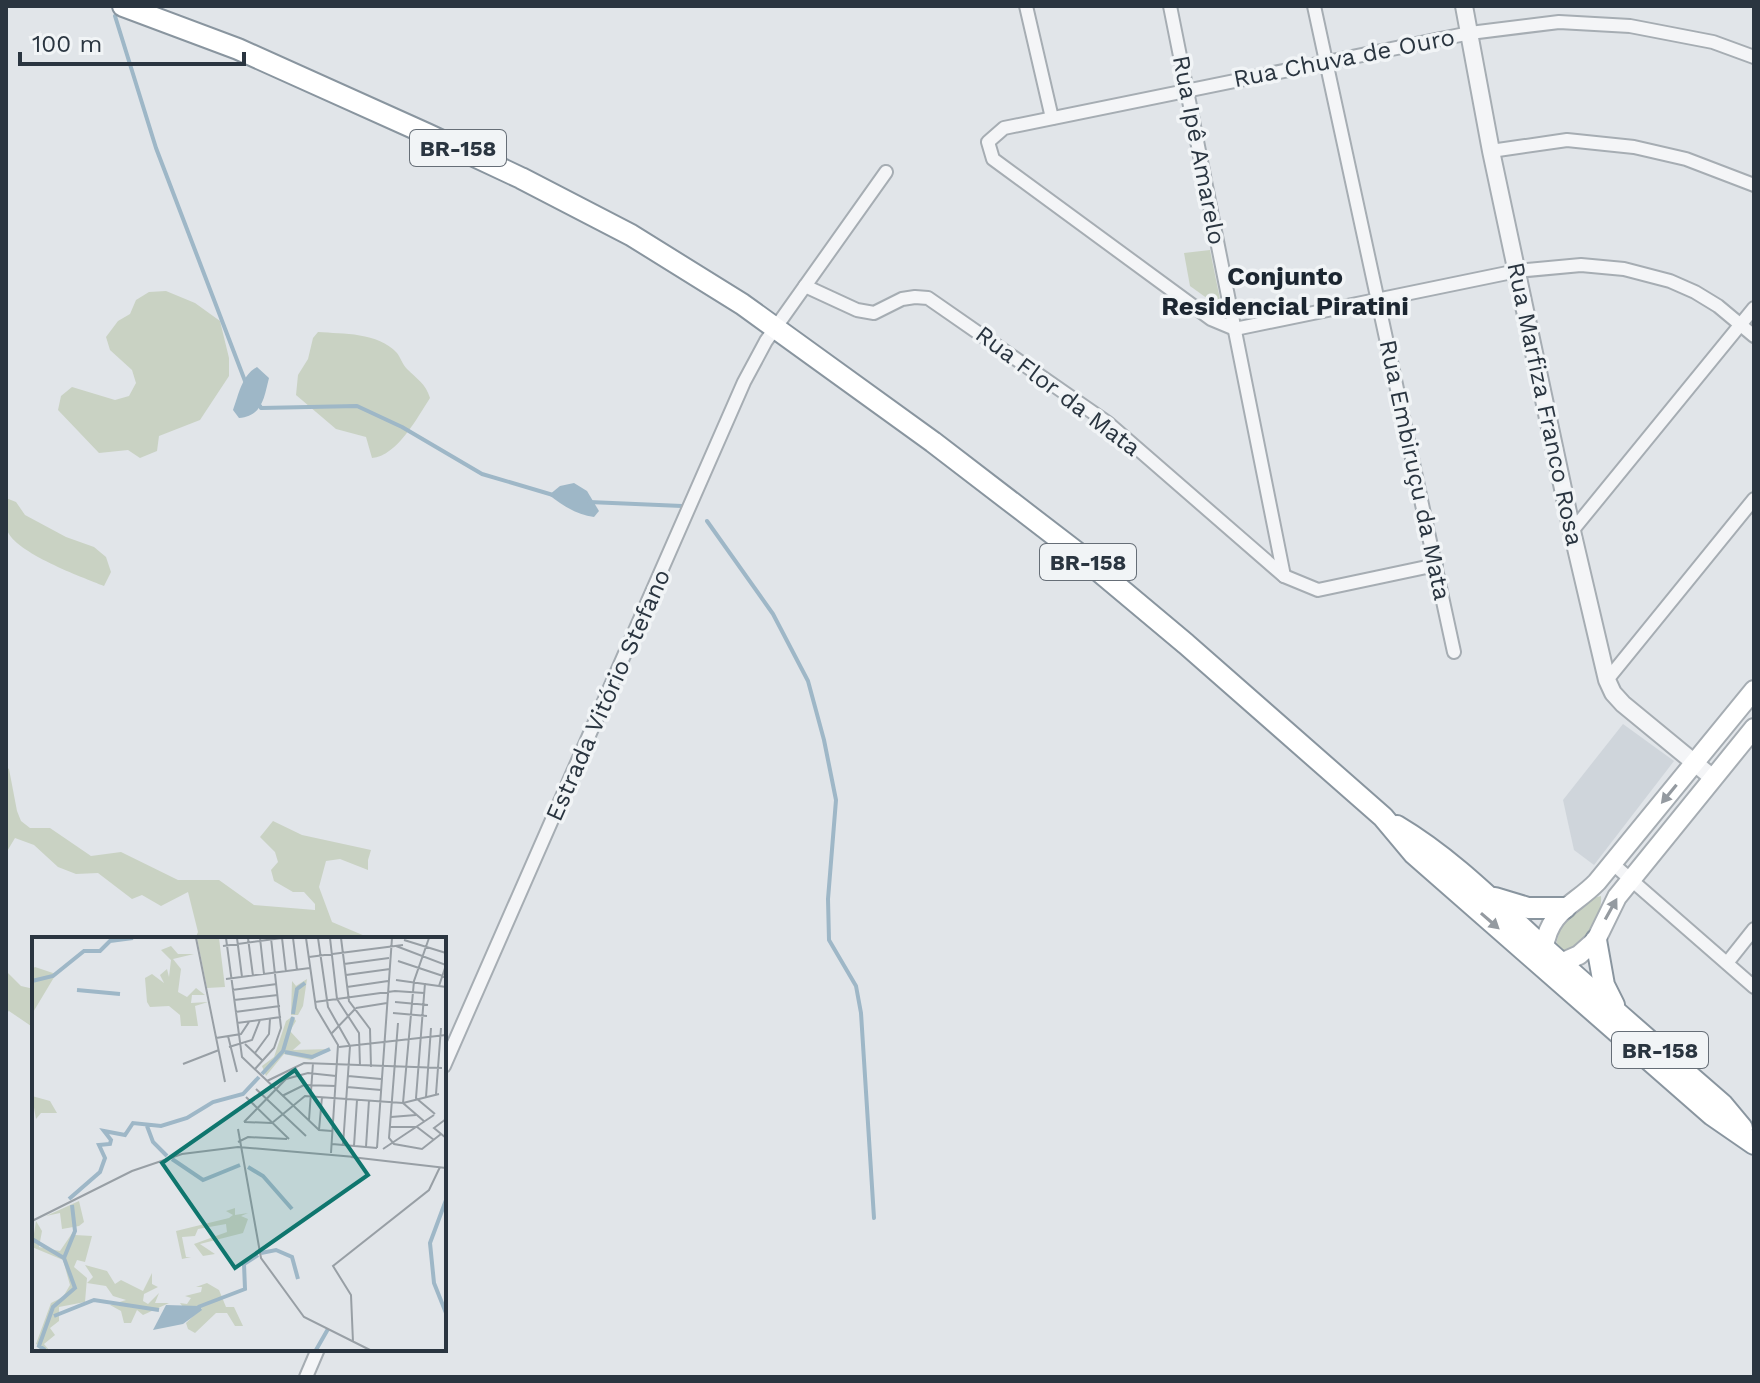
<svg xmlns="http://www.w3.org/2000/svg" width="1760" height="1383" font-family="'Work Sans',sans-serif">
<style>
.built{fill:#cfd5db}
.green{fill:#c9d2c3}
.water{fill:#9eb7c7}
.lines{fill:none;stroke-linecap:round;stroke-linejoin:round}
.stream{stroke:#9eb7c7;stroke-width:4}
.minor-casing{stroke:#a6adb3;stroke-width:16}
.tertiary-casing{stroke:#a6adb3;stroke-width:20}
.secondary-casing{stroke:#a6adb3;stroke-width:22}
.trunk-casing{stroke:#89959f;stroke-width:24}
.minor{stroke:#f4f5f7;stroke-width:12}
.tertiary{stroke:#f4f5f7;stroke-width:16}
.secondary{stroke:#fff;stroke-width:18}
.trunk{stroke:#fff;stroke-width:20}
.oneway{fill:#949aa0}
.labels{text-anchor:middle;stroke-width:7;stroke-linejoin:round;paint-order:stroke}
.shield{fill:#f1f4f6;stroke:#666e77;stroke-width:2}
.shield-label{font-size:22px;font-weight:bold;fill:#2a3540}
.street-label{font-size:24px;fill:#2a3540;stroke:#f1f4f6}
.neighbourhood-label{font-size:26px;font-weight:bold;fill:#1c2631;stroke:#f1f4f6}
.inset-river{fill:none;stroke:#9eb7c7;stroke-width:4}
.inset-road{fill:none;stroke:#989fa5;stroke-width:2}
.view{fill:#0f766e;fill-opacity:0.15;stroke:#0f766e;stroke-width:4}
.inset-edge{fill:none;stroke:#2a3540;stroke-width:4}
</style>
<rect width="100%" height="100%" fill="#e1e5e9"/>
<!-- built -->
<path class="built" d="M1623 724 1674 761 1594 865 1574 850 1563 800Z"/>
<!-- green -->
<g class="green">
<path d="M1210 250 1222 309 1190 286 1184 253Z"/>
<path d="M166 291 195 303 220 321 229 358V376L200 420 159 436 157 451 140 458 128 450 99 453 58 410 61 396 72 387 115 400 129 396 136 383 132 370 110 350 106 337 118 321 130 314 136 300 149 292Z"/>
<path d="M318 332C343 334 378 332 397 353 401 358 402 364 407 369 417 379 426 384 430 398 417 418 397 456 372 458L366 437 336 429 296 395 298 375 308 359 313 338Z"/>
<path d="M6 498 16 502 25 515 66 537 94 547 106 557 111 572 104 586C82 577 15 553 7 530 4 521 6 508 6 498Z"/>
<path d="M6 767 9 769 17 811 21 821 30 828H50L91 856 121 852 178 880H219L254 905 315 910V904L304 892H293L274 881 271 870 278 862 275 852 260 837 273 821 302 835 371 850 368 860V870L340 859 326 861 319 887 332 922 372 939H195L198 932 188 892 161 906 142 895 132 899 98 873 76 874 58 867 34 845 15 838 6 853Z"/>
<path d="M1601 896C1603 918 1581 956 1556 952 1555 926 1576 902 1601 896Z"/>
<path d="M6 971 21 986 34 989V1028L9 1011 6 1013Z"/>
</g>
<!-- water -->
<g class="water">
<path d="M257 367 269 378C264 397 263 416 239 418L233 410C239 394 242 375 257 367Z"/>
<path d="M574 483 587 491 599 511 594 517C577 515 562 505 549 495L560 486Z"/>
</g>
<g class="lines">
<!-- stream -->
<g class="stream">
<path d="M115 16 156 148 245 381"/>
<path d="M260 406 261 408 357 406 402 427 482 474 553 495"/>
<path d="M589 502 682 506"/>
<path d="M707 521 773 614 808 681 824 740 836 800 828 899 829 940 856 986 861 1013 874 1218"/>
</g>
<defs>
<g id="minor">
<path d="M1026 6 1052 118"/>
<path d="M1170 6 1284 576"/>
<path d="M1314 6 1454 652"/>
<path d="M1754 57 1713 42 1630 26 1559 22 1470 33 1004 128 988 142 993 159 1211 319 1235 329 1517 271 1581 265 1624 269 1670 281 1695 292 1718 306 1754 336"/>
<path d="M1491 151 1567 140 1634 147 1686 159 1754 185"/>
<path d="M805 286 857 310 874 313 902 299 915 297 928 298 1108 423 1284 576 1318 590 1436 565"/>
<path d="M1572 531 1754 308"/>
<path d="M1607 680 1754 499"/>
<path d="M1613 864 1754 987"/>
<path d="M1727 963 1754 929"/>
<path d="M444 1066 744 382 766 341 886 172"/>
<path d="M306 1377 318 1349"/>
</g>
<path id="tertiary" d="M1464 6 1491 151 1572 531 1607 680 1613 693 1623 704 1713 778"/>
<g id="secondary">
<path d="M1544 948C1549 910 1574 906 1597 882L1754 690"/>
<path d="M1561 963 1579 955 1596 940 1617 897 1754 728"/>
</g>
<g id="trunk">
<path d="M123 6 238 49 427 134 521 178 631 235 742 304 933 442 1075 551 1186 644 1383 817 1414 854 1712 1115 1754 1144"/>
<path d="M1397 826C1451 858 1496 904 1543 947 1602 1000 1662 1052 1722 1104L1742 1128"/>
<path d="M1495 898 1528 908H1565"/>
<path d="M1596 940 1604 985 1614 1005"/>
</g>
</defs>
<!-- minor casing -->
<use href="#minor" class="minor-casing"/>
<!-- tertiary casing -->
<use href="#tertiary" class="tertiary-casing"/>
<!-- secondary casing -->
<use href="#secondary" class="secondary-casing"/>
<!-- trunk casing -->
<use href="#trunk" class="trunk-casing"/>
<!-- minor -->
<use href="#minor" class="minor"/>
<!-- tertiary -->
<use href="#tertiary" class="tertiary"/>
<!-- secondary -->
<use href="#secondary" class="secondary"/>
<!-- trunk -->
<use href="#trunk" class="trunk"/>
</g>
<!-- one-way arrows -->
<defs><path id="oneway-solid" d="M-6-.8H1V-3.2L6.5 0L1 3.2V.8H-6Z" transform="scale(2)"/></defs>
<g class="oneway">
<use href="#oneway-solid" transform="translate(1669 794) rotate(129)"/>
<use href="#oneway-solid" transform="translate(1611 909) rotate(-61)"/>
<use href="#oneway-solid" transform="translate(1490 921) rotate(41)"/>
</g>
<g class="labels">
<!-- shield labels -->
<g class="shield">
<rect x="410" y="130" width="96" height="36" rx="6"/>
<rect x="1040" y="544" width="96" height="36" rx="6"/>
<rect x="1612" y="1032" width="96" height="36" rx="6"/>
</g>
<g class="shield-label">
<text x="458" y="156">BR-158</text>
<text x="1088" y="570">BR-158</text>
<text x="1660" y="1058">BR-158</text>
</g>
<!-- street labels -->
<g class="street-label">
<text transform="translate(1344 58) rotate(-11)" y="8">Rua Chuva de Ouro</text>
<text transform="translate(1199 150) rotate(79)" y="8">Rua Ipê Amarelo</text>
<text transform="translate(1058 391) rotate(37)" y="8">Rua Flor da Mata</text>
<text transform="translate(1545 404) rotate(78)" y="8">Rua Marfiza Franco Rosa</text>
<text transform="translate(1415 470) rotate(78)" y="8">Rua Embiruçu da Mata</text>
<text transform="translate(608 695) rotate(-66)" y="8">Estrada Vitório Stefano</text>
</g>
<!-- neighbourhood labels -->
<g class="neighbourhood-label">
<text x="1285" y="285">Conjunto<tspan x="1285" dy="30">Residencial Piratini</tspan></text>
</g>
</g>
<!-- overview -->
<g transform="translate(32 937)">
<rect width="414" height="414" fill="#e1e5e9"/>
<path d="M165 1H187L193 50 175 51ZM139 9 146 17H162L141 22 149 32 146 55 155 60 164 51 173 58H160L159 66 176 65 163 69 166 89H149L148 78 137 69 118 70 115 65 113 41 120 37 132 46 128 38 135 32 137 40 139 23 129 13ZM3 30 24 37 0 77V32ZM275 42 271 69 266 78H259L260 44 264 49ZM261 79 264 84 258 94 269 106 261 113 299 112 279 123 252 117 234 139 230 129 242 120 254 84ZM0 159 18 164 25 176H9L4 182ZM47 264 52 285 47 289 30 292 28 276 14 279ZM203 271V278L216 276 209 279 216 282 211 296 168 307 183 317 171 319 162 307 195 295 194 287 166 292 163 299 150 300 154 320H159L150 322 144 294 197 281 201 278 194 274ZM4 284 10 294 7 310 28 314 43 292V298L60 299 53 325 45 323 42 330 55 341 53 365 27 370V384L18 391 23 398 12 407 17 413 4 407 19 366 31 360 38 348 31 323 0 310ZM53 328 75 334 83 347 89 343 111 354 120 336V347L126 350 112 357 111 364 116 367 127 356 123 366H137L111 378 105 373 99 386H92L89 374 78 368 94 363 81 359 74 349 55 346 61 340ZM175 346 187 353 194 370H202L211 389H203L195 376H184L163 396 156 392 154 386 170 371 151 370 148 366 155 367 159 361 153 359 169 355 170 350H164Z" fill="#c9d2c3"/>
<path d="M134 368 168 369 170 373 151 387 121 393Z" fill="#9eb7c7"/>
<path class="inset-river" d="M0 44 21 39 52 14H68L78 4 101 1M45 53 88 57M261 77 265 52 273 46M253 115 280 120 298 112M230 137 251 114 261 80M115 189 121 205 135 219M140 222 171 243 208 228M216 230 231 239 260 272M37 262 68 235 73 221 67 208 78 207 79 203 72 194 93 198 101 186 129 189 155 181 181 165 211 157 227 140M414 263 398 306 402 346 414 376M0 302 32 321 43 351 21 370 7 409 13 413M229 316 244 313 260 320 266 342M32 321 43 294 40 268M166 370 213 352 212 327 226 318M22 379 62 363 127 373M284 413 296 392"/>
<path class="inset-road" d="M164 1 193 145M194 1 210 120 287 193 300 194M205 1 210 40M216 1 221 39M228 1 232 37M261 1 265 33M274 1 284 71 306 108 299 216M286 1 296 70 318 109 311 208M298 1 305 62 327 96 328 129M309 1 317 64 338 92 339 130M372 3 414 16M191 9 250 1 254 35M364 9 414 28 407 49M277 20 371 8M366 24 414 40M312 27 357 21M314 38 358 32M194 42 278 31M364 43 414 50M393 46 384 161 403 177M315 50 356 44M200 53 245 47M202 63 246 58M283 65 363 54 392 56M363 65 396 68M324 71 355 66M203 75 248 69M361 76 395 79M205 86 249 80M366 86 357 201 362 207 390 212 409 197M299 97 324 71M196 99 205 135M184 101 209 97 217 85M213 107 231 124M197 110 220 103 228 83M307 110 414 98M223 116 237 97 238 82M151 127 187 113M223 132 242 111 249 91 239 1M316 139 349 142M235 144 272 126 410 131M315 150 349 153M224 152 274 199M404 157 409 91M250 159 272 148 304 149M214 160 257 202M394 160 399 91M359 180 384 178M414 182 402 191 414 201M277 183 281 126M212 185 240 186 273 159 371 166 407 157M212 185 254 142 276 136 304 139M393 185 371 166 382 44 397 1M358 190H385L402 203M206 192 229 321 272 380 338 413M287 193 290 160M206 205 216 200 255 202M300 207 345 211M322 209 325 163M334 210 337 163M345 211 360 1M351 212 402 178M319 220 414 231M0 284 100 234 150 217 206 210 323 220M321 405 319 358 301 329 397 253 408 230"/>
<path class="view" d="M263 133 336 238 203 331 130 226Z"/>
<rect width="414" height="414" class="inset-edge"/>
</g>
<!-- border -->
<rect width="1760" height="1383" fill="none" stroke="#2a3540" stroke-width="16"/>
<!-- scale -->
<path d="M20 52v12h224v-12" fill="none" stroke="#2a3540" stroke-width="4"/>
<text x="32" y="52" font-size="24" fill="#2a3540" stroke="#f1f4f6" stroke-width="6" paint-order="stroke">100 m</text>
</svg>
